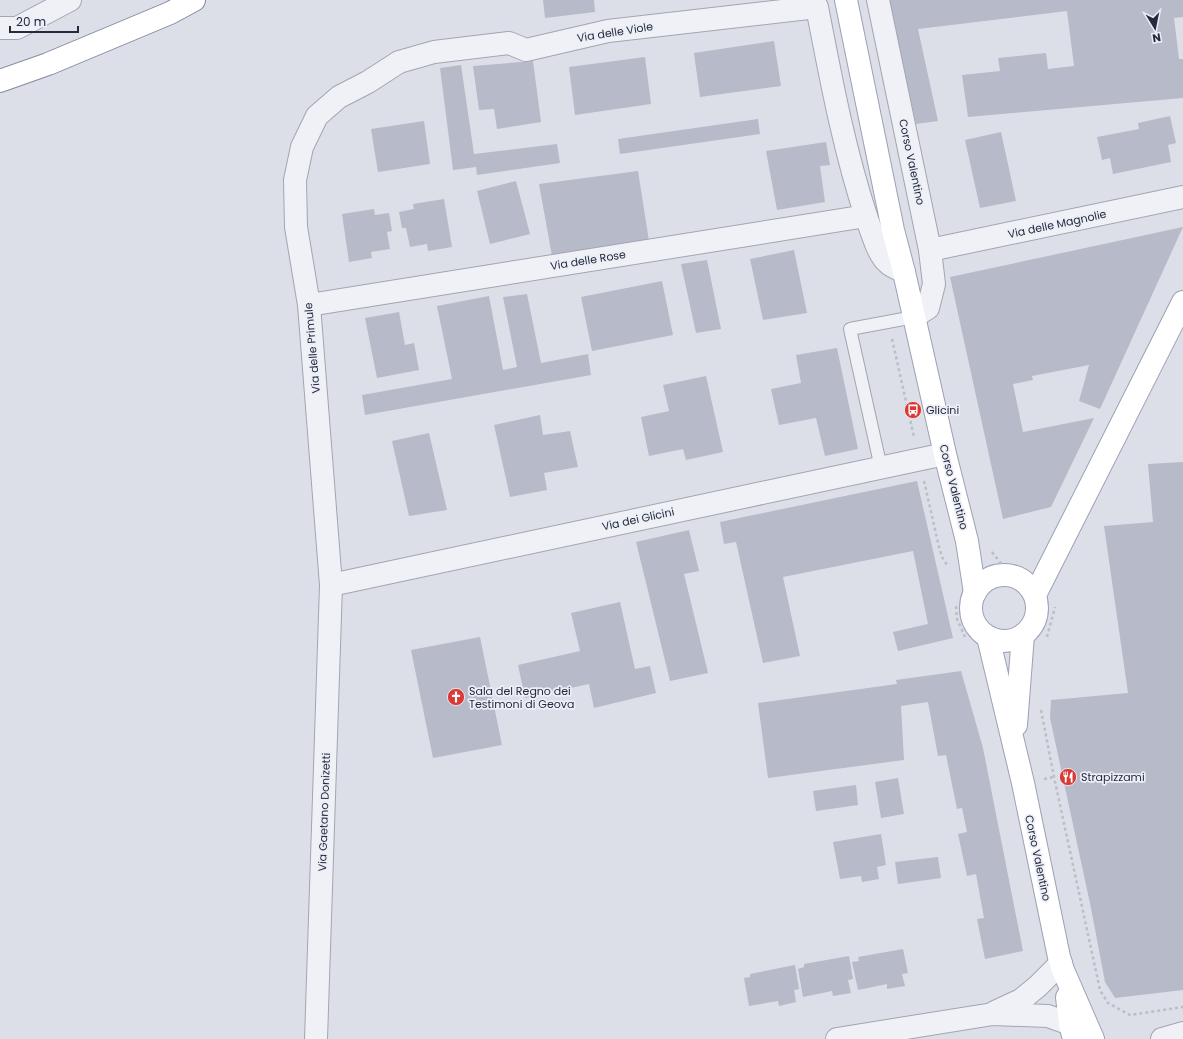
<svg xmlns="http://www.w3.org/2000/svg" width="1183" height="1039" font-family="Poppins,sans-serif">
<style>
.building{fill:#b7bac8}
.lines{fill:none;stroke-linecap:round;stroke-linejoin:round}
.lane-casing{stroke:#a2a5b2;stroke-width:14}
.street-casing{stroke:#a2a5b2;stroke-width:24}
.primary-casing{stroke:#9ba1b5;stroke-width:24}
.highway-casing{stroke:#8389a0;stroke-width:24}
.path{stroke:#bbbdc7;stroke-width:2.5;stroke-dasharray:3 3;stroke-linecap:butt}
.lane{stroke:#f0f1f6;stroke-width:12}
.street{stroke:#f0f1f6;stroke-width:22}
.primary{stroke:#fff;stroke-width:22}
.highway{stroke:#fff;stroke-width:22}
.labels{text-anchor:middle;stroke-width:3.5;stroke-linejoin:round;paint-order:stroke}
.street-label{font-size:11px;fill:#252a40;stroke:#eceff6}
.poi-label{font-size:11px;fill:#252a40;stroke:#eceff6;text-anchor:start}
</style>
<rect width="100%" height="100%" fill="#dddfe8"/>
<!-- building -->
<g class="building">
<path d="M543 0H594L595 12 545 18Z"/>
<path d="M889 0H1183V17L1174 18 1179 59H1183V98L968 117 962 75 1000 71 998 58 1046 53 1048 69 1074 66 1067 11 918 29 938 121 916 124Z"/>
<path d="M774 41 781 86 700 97 694 53Z"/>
<path d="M645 57 651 104 575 115 569 67Z"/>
<path d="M533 61 541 122 497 129 494 109 479 110 473 66Z"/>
<path d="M461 65 474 154 557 144 560 163 477 175 476 167 453 170 440 68Z"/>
<path d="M1170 116 1176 143 1168 145 1171 162 1113 174 1110 158 1102 160 1097 137 1139 129 1138 123Z"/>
<path d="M758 119 760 134 620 154 618 139Z"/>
<path d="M424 121 430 164 378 172 371 129Z"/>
<path d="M1001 132 1016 201 980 208 965 140Z"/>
<path d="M826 142 830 165 820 166 825 202 777 210 766 151Z"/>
<path d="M638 171 649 241 552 256 539 184Z"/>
<path d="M516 181 530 234 490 244 477 191Z"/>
<path d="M444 199 452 247 428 251 427 244 410 247 406 228H402L399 212 414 209 413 204Z"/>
<path d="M374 209 375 215 389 213 392 231 387 232 390 249 371 252 372 258 349 262 342 214Z"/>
<path d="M1183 227 1100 409 1079 401 1089 365 1032 376 1033 380 1013 384 1023 432 1094 418 1051 507 1003 519 950 277Z"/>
<path d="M794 250 807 313 763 320 750 259Z"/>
<path d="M707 260 721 329 696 333 681 264Z"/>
<path d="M662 281 673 335 592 351 581 297Z"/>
<path d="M527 294 541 363 588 354 591 375 365 415 362 395 452 379 437 306 489 296 503 370 517 367 503 297Z"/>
<path d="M399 312 405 345 414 343 419 370 377 378 365 318Z"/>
<path d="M837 348 858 449 825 456 816 418 779 425 771 389 801 383 796 355Z"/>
<path d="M706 376 723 452 686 460 683 449 649 456 641 417 669 411 663 385Z"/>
<path d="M540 415 543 435 570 431 578 467 544 473 547 490 510 497 494 425Z"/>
<path d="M429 433 447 510 409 516 392 441Z"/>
<path d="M1183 462V990L1115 998 1105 982 1091 908 1050 718 1051 700 1128 693 1104 526 1153 522 1148 464Z"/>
<path d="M917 481 953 638 898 651 893 632 928 624 913 551 783 577 800 656 763 663 736 542 724 544 720 522Z"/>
<path d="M689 530 699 571 684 574 708 673 670 681 636 542Z"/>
<path d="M620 602 635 669 650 666 656 693 594 708 589 684 525 698 518 665 580 651 571 613Z"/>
<path d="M480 637 502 745 433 758 411 650Z"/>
<path d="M961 671 983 748 1023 951 985 959 977 919 984 918 976 874 967 876 958 834 967 832 962 808 957 809 946 755 938 756 928 702 901 706 904 760 768 778 758 703 897 684 896 680Z"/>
<path d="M898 778 904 814 881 818 875 782Z"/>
<path d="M856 785 858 805 816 811 813 791Z"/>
<path d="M881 834 886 865 877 867 879 879 862 882 861 876 840 879 833 842Z"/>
<path d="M938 857 941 878 898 884 895 862Z"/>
<path d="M903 949 908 973 902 974 905 986 887 989V984L858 990 852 962 859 961 858 957Z"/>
<path d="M849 956 853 979 848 980 851 993 833 996 832 991 803 997 798 969 804 967V964Z"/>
<path d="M795 965 799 989 794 990 796 1002 779 1006 778 1001 749 1006 744 978 750 977V974Z"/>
</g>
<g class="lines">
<defs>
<path id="lane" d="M881 468 850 329 914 317"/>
<g id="street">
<path d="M878 0 930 250 934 284 928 308 914 317"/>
<path d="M0 28H17L70 0"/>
<path d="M930 250 1183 197"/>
<path d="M309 305 866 216"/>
<path d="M331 585 945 454"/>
<path d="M995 1012 1021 1000 1038 986 1061 963"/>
<path d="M316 1039 331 585 309 305 296 227 295 180 302 147 317 116 339 97 368 82 399 62 434 52 509 43 526 50 608 31 817 7C831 79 844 150 867 219 872 232 878 255 888 263 892 267 899 269 904 272"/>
<path d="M837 1039 993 1014 1048 1016 1070 1024"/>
<path d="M1162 1039 1183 1033"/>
</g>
<g id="primary">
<path d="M846 0 893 230 904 272 945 454 967 541 975 593"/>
<circle cx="1004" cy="608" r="33"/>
<path d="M1035 595 1183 302"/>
<path d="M988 637 1023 783 1059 957 1063 970 1093 1039"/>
<path d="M1016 725 1023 635"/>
<path d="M1067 997 1070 1024 1074 1039"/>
</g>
<path id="highway" d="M0 81 48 64 170 13 194 0"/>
</defs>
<!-- lane casing -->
<use href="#lane" class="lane-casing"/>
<!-- street casing -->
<use href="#street" class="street-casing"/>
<!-- primary casing -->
<use href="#primary" class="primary-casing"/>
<!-- highway casing -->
<use href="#highway" class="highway-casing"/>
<!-- path -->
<g class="path">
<path d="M892 339 914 437"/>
<path d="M924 481 939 547 942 557 947 565"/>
<path d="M992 552 1010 575"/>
<path d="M956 606 957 619 965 637"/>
<path d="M1047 637 1055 607"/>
<path d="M1041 710 1054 777 1100 990 1108 1003 1130 1015 1183 1007"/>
<path d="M1044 779 1054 777"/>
</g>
<!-- lane -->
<use href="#lane" class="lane"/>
<!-- street -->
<use href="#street" class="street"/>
<!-- primary -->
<use href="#primary" class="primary"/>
<!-- highway -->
<use href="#highway" class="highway"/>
</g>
<!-- icons -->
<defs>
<symbol id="bus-disc" viewBox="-11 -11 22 22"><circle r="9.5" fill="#d93a36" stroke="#eceff6"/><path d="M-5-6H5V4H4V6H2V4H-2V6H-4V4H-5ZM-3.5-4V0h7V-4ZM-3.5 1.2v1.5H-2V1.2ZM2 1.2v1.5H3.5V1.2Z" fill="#fff"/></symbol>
<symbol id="church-disc" viewBox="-11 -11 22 22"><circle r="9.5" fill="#d93a36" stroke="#eceff6"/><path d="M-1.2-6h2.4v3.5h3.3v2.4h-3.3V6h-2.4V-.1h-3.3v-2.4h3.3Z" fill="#fff"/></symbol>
<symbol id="restaurant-disc" viewBox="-11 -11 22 22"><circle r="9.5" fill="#d93a36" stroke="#eceff6"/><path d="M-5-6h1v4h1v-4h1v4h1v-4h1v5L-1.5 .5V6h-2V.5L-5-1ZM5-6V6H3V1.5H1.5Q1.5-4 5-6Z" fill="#fff"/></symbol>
</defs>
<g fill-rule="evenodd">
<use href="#bus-disc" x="903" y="400" width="20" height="20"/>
<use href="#church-disc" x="446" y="687" width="20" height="20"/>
<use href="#restaurant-disc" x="1058" y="767" width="20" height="20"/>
</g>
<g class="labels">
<!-- street labels -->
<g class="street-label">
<text transform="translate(615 32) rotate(-9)" y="4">Via delle Viole</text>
<text transform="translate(912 162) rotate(78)" y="4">Corso Valentino</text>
<text transform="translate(1057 224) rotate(-12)" y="4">Via delle Magnolie</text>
<text transform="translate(588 260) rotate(-9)" y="4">Via delle Rose</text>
<text transform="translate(312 348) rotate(-95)" y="4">Via delle Primule</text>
<text transform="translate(954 487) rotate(76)" y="4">Corso Valentino</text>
<text transform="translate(638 519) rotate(-12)" y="4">Via dei Glicini</text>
<text transform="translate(324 812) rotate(-88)" y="4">Via Gaetano Donizetti</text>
<text transform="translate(1038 858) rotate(78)" y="4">Corso Valentino</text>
</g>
<!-- poi labels -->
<g class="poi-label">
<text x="926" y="414">Glicini</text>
<text x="469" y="695">Sala del Regno dei<tspan x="469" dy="13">Testimoni di Geova</tspan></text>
<text x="1081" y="781">Strapizzami</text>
</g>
</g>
<!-- north arrow -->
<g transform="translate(1155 28) rotate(170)" stroke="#eceff6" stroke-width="3" paint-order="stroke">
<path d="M0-3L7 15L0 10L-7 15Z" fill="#252a40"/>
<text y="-6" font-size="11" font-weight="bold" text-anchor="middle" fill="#252a40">N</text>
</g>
<!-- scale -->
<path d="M10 26v6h68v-6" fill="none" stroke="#252a40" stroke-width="2"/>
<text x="16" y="26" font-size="12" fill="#252a40" stroke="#eceff6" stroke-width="3" paint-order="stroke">20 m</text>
</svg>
